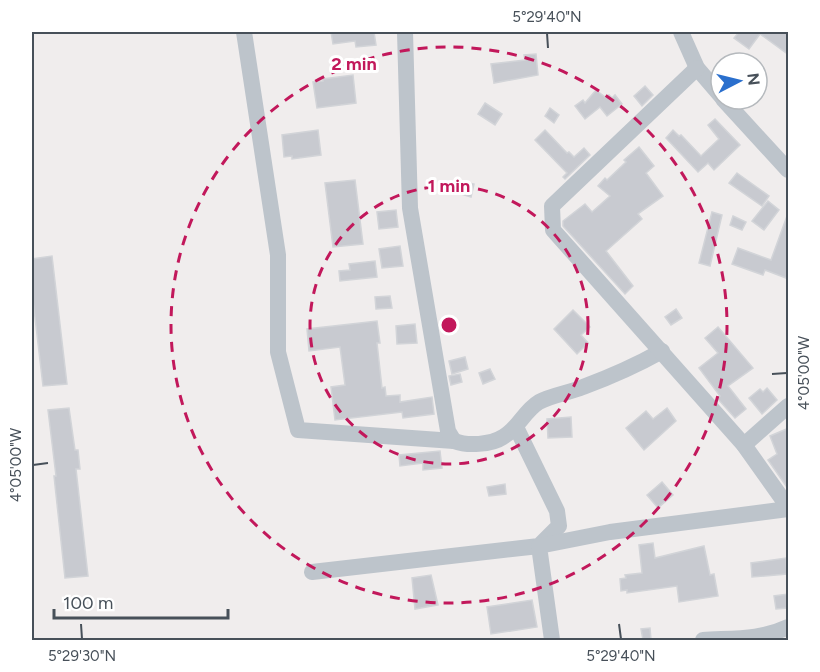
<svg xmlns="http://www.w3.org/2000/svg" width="820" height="672" font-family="Figtree,sans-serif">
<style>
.building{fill:#c8cad0;stroke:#d2d4d8;stroke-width:1.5}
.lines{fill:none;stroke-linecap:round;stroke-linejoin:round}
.minor{stroke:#bdc4cb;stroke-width:16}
.ticks{fill:none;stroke:#475059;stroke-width:2}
.ring{fill:none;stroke:#c2185b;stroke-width:3;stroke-dasharray:10 8}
.centre{fill:#c2185b;stroke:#fff;stroke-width:3}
.ring-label{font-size:18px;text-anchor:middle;font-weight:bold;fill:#c2185b;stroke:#fff;stroke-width:6;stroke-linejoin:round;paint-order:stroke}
.neatline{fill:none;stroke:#475059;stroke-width:2}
.ticks-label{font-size:15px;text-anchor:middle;fill:#475059}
</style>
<rect width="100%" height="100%" fill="#f0eded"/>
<!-- building -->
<g class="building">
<path d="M331 32H374L376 45 356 47 355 41 333 44Z"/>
<path d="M739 32H789V55L760 34 749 49 734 38Z"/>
<path d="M536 54 538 75 494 83 491 64 525 60 524 55Z"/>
<path d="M353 75 356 103 317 108 313 82 323 81V79Z"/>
<path d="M645 86 653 95 642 106 634 96Z"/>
<path d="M596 90 605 97 609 95 612 98 615 95 622 104 607 116 600 107 585 119 575 106 583 100 585 103Z"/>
<path d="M485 103 502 114 495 125 478 114Z"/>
<path d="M550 108 559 115 554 123 545 116Z"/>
<path d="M715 119 740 145 714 170 708 163 698 172 666 138 673 130 679 136 681 135 701 156 719 139 708 125Z"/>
<path d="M318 130 321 155 292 159V156L284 157 282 135Z"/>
<path d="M545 130 567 153 569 152 574 157 584 148 590 155 565 179 563 177 567 173 535 140Z"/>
<path d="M639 147 654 166 646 173 663 196 638 214 642 219 606 251 633 286 625 294 563 226V221L585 204 592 212 610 196 598 186 605 178 607 180 626 162 624 160Z"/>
<path d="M737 173 769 196 762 206 729 183Z"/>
<path d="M355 180 363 244 333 247 325 183Z"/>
<path d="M464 182 474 184 471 197 461 194Z"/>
<path d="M768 201 779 210 764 230 752 221Z"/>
<path d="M396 210 398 227 379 229 377 212Z"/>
<path d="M712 212 722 215 710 266 699 263Z"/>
<path d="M733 216 746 222 742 230 730 225Z"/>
<path d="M787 216 789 272 786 278 765 270 763 275 732 264 738 248 771 260Z"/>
<path d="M400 246 403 266 382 268 379 249Z"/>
<path d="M52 256 67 384 43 386 32 292V259Z"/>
<path d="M375 261 377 277 340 281 339 271 350 270 349 264Z"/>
<path d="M390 296 392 308 376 309 375 297Z"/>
<path d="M676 309 682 318 671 325 665 317Z"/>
<path d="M573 310 590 327 581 335 588 343 577 354 554 329Z"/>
<path d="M377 321 380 343H377L382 388 385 387 386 396 400 395V402L432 397 434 414 403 418 402 412 335 420 331 387 345 385 340 347 309 351 307 329Z"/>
<path d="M415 324 417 343 397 344 396 326Z"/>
<path d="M718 327 753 368 728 386 746 409 735 418 717 398 720 396 699 368 718 353 705 338Z"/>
<path d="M465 357 468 369 452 374 449 361Z"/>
<path d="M490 369 495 379 483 384 479 373Z"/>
<path d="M460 374 462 382 451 385 449 376Z"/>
<path d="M767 388 777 400 762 414 749 398 760 389 763 392Z"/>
<path d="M69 408 75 450H78L80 469H76L88 576 65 578 54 476H56L48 410Z"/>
<path d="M667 408 676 421 644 450 626 428 646 411 653 419Z"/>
<path d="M571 417 572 437 548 438 547 419Z"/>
<path d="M789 428V490L768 460 777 454 770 436Z"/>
<path d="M440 451 442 468 423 470V463L400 466 399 455Z"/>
<path d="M662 482 673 495 658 508 647 495Z"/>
<path d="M505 484 506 494 489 496 487 487Z"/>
<path d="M653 543 655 558 704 546 710 575 714 574 718 596 679 602 677 586 627 593V590L621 591 620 579 626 578 625 575 642 573 639 545Z"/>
<path d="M786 558 787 574 752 577 751 563Z"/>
<path d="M431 575 438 605 415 609 412 578Z"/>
<path d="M788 594V608L776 609 774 596Z"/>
<path d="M532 600 537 627 491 634 487 607Z"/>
<path d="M650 628 651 640H643L641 629Z"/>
</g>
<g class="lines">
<!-- minor -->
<g class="minor">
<path d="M244 32 278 255V352L298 430 454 441C467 446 491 445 503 437 518 429 524 411 539 402 552 395 569 393 583 387 610 377 637 365 662 351"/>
<path d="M405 32 410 208 448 431 454 441"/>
<path d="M681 32 697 68 721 96"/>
<path d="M697 68 552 206 553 230 744 445 788 507"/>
<path d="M723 99 788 170"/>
<path d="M744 445 788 406"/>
<path d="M312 572 539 546 559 526 557 511 516 427"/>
<path d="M552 640 539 546 610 532 788 509"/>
<path d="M703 640C732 638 761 640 788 627"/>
</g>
</g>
<!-- ticks -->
<path class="ticks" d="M547 33 548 48M772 374 787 373M33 465 48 463M81 624 82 639M619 624 621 639"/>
<!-- distance rings -->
<g class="ring">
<circle cx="449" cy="325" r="139"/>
<circle cx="449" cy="325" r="278"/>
</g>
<circle cx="449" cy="325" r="9" class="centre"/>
<g class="ring-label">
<text x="354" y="70">2 min</text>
<text x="449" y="192">1 min</text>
</g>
<!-- border -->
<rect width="820" height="672" fill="none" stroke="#ffffff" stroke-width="66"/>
<!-- north arrow -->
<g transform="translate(739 81) rotate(83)"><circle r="28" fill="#ffffff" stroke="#b5b9bd" stroke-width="1.5"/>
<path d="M0-4.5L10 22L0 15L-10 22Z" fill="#2a6fcd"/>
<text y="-9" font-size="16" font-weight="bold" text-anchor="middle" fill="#475059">N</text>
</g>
<!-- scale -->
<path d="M54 609v9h174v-9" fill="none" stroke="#475059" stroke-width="3"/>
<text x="63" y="609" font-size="18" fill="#475059" stroke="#ffffff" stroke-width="4.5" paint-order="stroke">100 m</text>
<rect x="33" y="33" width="754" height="606" class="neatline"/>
<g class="ticks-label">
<text x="547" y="22">5°29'40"N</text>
<text transform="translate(804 373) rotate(-90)" y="5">4°05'00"W</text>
<text transform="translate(16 465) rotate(-90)" y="5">4°05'00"W</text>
<text x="82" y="661">5°29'30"N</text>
<text x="621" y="661">5°29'40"N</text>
</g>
</svg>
